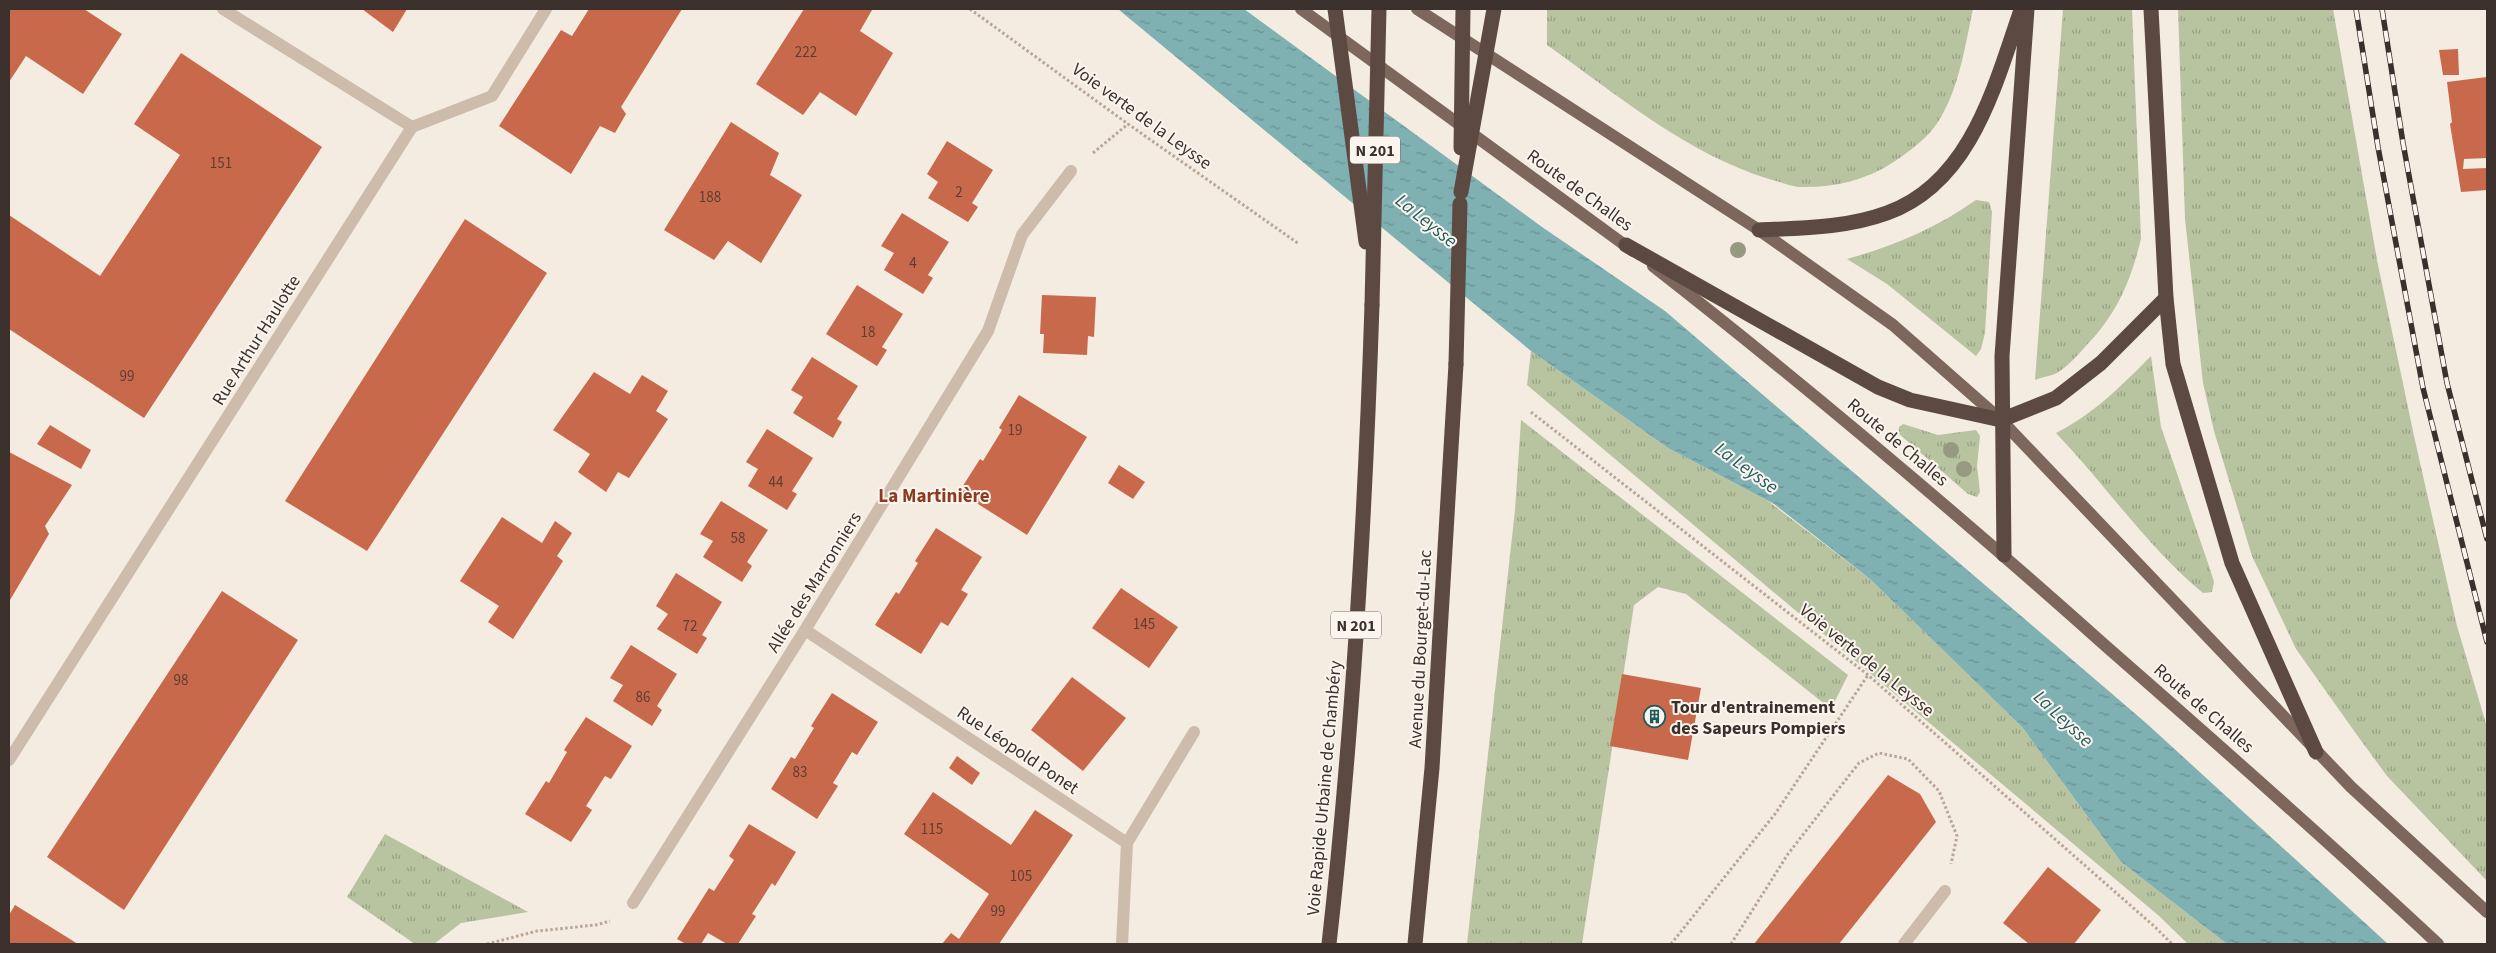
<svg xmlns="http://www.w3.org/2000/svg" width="2496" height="953" font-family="'Source Sans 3',sans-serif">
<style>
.grass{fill:url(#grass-tufts)}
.water{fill:url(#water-ripples)}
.building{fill:#c8694b}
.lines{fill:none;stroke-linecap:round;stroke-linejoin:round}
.path{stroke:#b9a596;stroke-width:3;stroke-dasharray:2.5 2.5;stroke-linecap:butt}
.minor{stroke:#cdbbac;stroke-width:12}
.major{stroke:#7d675c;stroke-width:12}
.highway{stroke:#5c4a42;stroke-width:15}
.rail-casing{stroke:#3b302b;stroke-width:5.5}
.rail{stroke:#fbf5ee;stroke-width:4;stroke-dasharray:11;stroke-linecap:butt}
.highway-bridge{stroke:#5c4a42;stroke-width:15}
.tree{fill:#969b7f}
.labels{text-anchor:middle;stroke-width:4;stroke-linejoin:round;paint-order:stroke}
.number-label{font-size:15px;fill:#5e3e33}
.shield{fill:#fbf5ee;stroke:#756b66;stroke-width:1}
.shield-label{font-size:16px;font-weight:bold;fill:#3b302b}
.street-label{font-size:18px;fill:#3b302b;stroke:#fbf5ee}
.poi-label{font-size:18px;font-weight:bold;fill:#3b302b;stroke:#fbf5ee;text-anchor:start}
.water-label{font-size:19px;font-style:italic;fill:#1f5a5e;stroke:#fbf5ee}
.neighbourhood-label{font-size:19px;font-weight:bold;fill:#8c3b22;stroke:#fbf5ee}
</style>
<defs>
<pattern id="grass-tufts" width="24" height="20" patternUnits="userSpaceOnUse" patternTransform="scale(1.25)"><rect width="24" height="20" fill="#b8c4a0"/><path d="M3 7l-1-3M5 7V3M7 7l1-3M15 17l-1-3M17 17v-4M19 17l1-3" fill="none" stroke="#97a083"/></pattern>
<pattern id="water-ripples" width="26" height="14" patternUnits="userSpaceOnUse" patternTransform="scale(1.25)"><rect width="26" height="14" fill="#7fb0b2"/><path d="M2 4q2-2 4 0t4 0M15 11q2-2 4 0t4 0" fill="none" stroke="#699091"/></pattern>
</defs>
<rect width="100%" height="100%" fill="#f4ebe1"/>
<!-- grass -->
<g class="grass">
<path d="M1547 9H1973C1965 46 1960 84 1941 117 1930 137 1910 151 1892 163 1864 181 1832 188 1798 187 1789 186 1778 181 1769 179 1687 154 1616 94 1547 45Z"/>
<path d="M2063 9H2132L2141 239C2130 283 2117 314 2085 347 2077 356 2068 366 2057 373 2051 376 2042 377 2035 380Z"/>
<path d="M2178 9H2333L2377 260 2414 436 2457 626 2487 727V881L2387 776 2357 735 2296 649 2252 556 2214 431 2203 383 2185 219Z"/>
<path d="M1976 200 1989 202 1992 212 1985 333 1981 349 1976 356 1887 284 1847 259C1894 246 1936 228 1976 200Z"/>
<path d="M1531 351 1668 448 1768 501 1870 579 2022 727 2121 862 2227 944H2188L2158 915 1527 385Z"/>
<path d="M2151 356 2161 427 2210 569 2214 582 2212 592 2203 593C2147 547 2106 485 2056 433 2095 413 2120 387 2151 356Z"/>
<path d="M1521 420 1848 675 1831 709 1686 594 1658 587 1634 605 1582 944H1467L1515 510Z"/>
<path d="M1903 424 1938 435 1976 430 1980 436 1977 466 1980 492 1977 497 1968 494 1898 433 1899 427Z"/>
<path d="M385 834 528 912 461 923 434 944H415L347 897Z"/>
</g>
<!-- water -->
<path class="water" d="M1118 9H1244L1542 227 1665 311 2146 723 2388 944H2227L2121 862 2022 727 1870 579 1774 504 1668 448 1531 351Z"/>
<!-- building -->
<g class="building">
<path d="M9 9H84L122 34 83 94 26 56 9 82Z"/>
<path d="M362 9H407L393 32Z"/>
<path d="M589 9H682L621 107 626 114 615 133 600 126 571 174 499 126 561 30 572 36Z"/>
<path d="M804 9H870L872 10 860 31 893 53 856 116 820 92 803 115 756 84Z"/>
<path d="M2458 49 2459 75H2443L2439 50Z"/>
<path d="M181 53 322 147 144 418 9 329V215L100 276 180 155 134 124Z"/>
<path d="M2487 77V158L2464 159 2463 169 2487 168V190L2461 192 2450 124 2452 122 2447 82Z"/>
<path d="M731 122 779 153 770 175 802 195 761 263 728 241 714 260 664 230Z"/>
<path d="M947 141 993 170 972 203 978 207 968 222 928 198 938 182 927 174Z"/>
<path d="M902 213 949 242 928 275 933 278 923 294 884 270 894 253 881 246Z"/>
<path d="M465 219 547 273 367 551 285 501Z"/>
<path d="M857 285 903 314 882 347 887 350 877 366 826 334Z"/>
<path d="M1042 295 1096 297 1094 337 1088 336 1087 355 1043 353 1044 334H1040Z"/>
<path d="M812 357 858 386 837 419 842 422 833 438 793 413 803 397 791 390Z"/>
<path d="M594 372 630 394 642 375 668 391 656 411 668 419 629 478 618 472 606 492 578 472 590 454 553 430Z"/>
<path d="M1019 395 1087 437 1027 535 959 492 980 459 983 461 1002 430 999 428Z"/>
<path d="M50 425 91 450 81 469 37 444Z"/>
<path d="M767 429 813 458 792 491 797 494 787 510 748 486 758 469 746 462Z"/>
<path d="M9 452 72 485 45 526 49 534 10 600Z"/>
<path d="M1119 465 1145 482 1133 499 1108 483Z"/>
<path d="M721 501 768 530 747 562 752 566 742 582 703 557 713 541 700 534Z"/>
<path d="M502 517 542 543 555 521 572 533 557 556 563 561 513 639 488 622 499 606 460 581Z"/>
<path d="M936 528 982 557 961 590 968 594 948 626 941 622 921 654 875 625 896 592 899 594 918 563 915 561Z"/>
<path d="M676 573 722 602 702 635 707 638 697 654 657 629 668 614 656 606Z"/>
<path d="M1121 588 1178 627 1149 668 1092 628Z"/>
<path d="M222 591 298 640 124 910 47 857Z"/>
<path d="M631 645 677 674 657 706 662 710 652 726 613 701 623 685 610 678Z"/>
<path d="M1622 674 1701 688 1688 760 1610 746Z"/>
<path d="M1072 677 1126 718 1083 771 1031 730Z"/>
<path d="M832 693 878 722 857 755 852 752 833 783 838 786 817 819 771 789 791 757 795 759 814 728 811 726Z"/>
<path d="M586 717 632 746 611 779 605 776 586 806 592 810 571 842 525 814 546 781 549 783 567 752 564 750Z"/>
<path d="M957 756 980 773 972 785 949 768Z"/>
<path d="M1888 775 1920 794 1936 822 1839 944H1754Z"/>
<path d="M933 792 1011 845 1035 810 1073 835 999 944H942L951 933 959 939 989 894 904 834Z"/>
<path d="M749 824 796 852 775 886 772 883 752 914 756 916 738 944H727L708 933 701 944H686L677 939 709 888 714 891 734 860 729 856Z"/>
<path d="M2048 867 2101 910 2074 944H2029L2003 923Z"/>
<path d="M15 905 78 944H9V915Z"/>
</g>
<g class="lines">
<!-- path -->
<g class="path">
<path d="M970 9 1128 124 1299 244"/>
<path d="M1093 153 1128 124"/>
<path d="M1531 412 1868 675 2155 927 2172 944"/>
<path d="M487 944 537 931 596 925 610 921"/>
<path d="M1671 944 1775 814 1868 675"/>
<path d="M1731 944 1788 854 1844 782 1859 763 1879 753 1908 759 1939 791 1957 836 1951 864"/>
</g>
<!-- minor -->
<g class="minor">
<path d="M223 9 412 127"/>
<path d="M412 127 492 96 546 9"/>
<path d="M805 630 1127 843 1122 944"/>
<path d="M9 760 412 127"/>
<path d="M1127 843 1194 732"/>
<path d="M633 903 805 630 988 331 1022 235 1071 171"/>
<path d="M1904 944 1945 891"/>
</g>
<!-- major -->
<g class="major">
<path d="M1301 9 1633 251"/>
<path d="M1417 9 1759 230 1893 325 2001 420 2351 787 2487 912"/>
<path d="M1653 266C1809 388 1960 516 2108 648 2219 745 2330 843 2438 944"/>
</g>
<!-- highway -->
<g class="highway">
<path d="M2151 9 2166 298 2173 364 2232 563 2316 752"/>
<path d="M1759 230C1802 228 1846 228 1887 213 1971 183 1995 85 2021 10"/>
<path d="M1626 245 1878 387 1910 400 2001 420 2056 398 2101 363 2166 298"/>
<path d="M2004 555 2002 356 2027 9"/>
<path d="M1329 944C1353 732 1365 518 1372 305"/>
<path d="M1415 944 1432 768 1456 364"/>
</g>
<defs>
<g id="rail">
<path d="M2356 9 2378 147 2423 388 2487 642"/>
<path d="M2382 9 2403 143 2447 383 2487 539"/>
</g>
</defs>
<!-- rail casing -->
<use href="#rail" class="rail-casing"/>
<!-- rail -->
<use href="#rail" class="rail"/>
<!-- highway-bridge -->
<g class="highway-bridge">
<path d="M1335 9 1366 242"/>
<path d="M1461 148 1463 9"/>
<path d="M1461 192 1494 9"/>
<path d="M1372 305 1379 9"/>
<path d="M1456 364 1460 204"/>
</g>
</g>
<!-- trees -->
<g class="tree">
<circle cx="1738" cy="250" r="8"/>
<circle cx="1951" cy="450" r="8"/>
<circle cx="1964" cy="469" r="8"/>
</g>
<!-- icons -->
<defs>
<symbol id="building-ring" viewBox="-11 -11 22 22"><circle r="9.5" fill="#fbf5ee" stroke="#1f5a5e" stroke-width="1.5"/><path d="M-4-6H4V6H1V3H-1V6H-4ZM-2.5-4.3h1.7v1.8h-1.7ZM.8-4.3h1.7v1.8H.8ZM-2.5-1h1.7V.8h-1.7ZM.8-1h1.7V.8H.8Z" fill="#1f5a5e"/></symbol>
</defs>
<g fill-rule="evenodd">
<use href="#building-ring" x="1642" y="704" width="25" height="25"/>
</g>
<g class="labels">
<!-- number labels -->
<g class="number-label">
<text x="806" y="57">222</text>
<text x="221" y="168">151</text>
<text x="959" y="197">2</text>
<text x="710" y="202">188</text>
<text x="913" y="268">4</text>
<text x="868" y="337">18</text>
<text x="127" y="381">99</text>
<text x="1015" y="435">19</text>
<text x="776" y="487">44</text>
<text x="738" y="543">58</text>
<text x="1144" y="629">145</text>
<text x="690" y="631">72</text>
<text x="181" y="685">98</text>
<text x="643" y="702">86</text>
<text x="800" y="777">83</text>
<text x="932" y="834">115</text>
<text x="1021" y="881">105</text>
<text x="998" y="916">99</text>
</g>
<!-- shield labels -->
<g class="shield">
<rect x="1350" y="136.5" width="50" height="27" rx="4"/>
<rect x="1331" y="611.5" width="50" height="27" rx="4"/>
</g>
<g class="shield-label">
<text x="1375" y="156">N 201</text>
<text x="1356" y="631">N 201</text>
</g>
<!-- street labels -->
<g class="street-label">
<text transform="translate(1142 116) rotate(36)" y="6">Voie verte de la Leysse</text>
<text transform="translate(1580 190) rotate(36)" y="6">Route de Challes</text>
<text transform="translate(256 340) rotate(-58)" y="6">Rue Arthur Haulotte</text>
<text transform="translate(1898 442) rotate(40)" y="6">Route de Challes</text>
<text transform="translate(814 582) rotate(-58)" y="6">Allée des Marronniers</text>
<text transform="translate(1420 649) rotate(-87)" y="6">Avenue du Bourget-du-Lac</text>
<text transform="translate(1867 660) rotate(39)" y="6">Voie verte de la Leysse</text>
<text transform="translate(2204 708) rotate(41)" y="6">Route de Challes</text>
<text transform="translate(1018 750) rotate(34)" y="6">Rue Léopold Ponet</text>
<text transform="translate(1324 788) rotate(-85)" y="6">Voie Rapide Urbaine de Chambéry</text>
</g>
<!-- poi labels -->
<g class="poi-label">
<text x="1671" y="713">Tour d'entrainement<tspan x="1671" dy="21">des Sapeurs Pompiers</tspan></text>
</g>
<!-- water labels -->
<g class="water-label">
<text transform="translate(1427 220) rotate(39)" y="7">La Leysse</text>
<text transform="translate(1747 467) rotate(36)" y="7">La Leysse</text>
<text transform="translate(2064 718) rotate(43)" y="7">La Leysse</text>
</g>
<!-- neighbourhood labels -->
<g class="neighbourhood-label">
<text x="934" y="502">La Martinière</text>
</g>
</g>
<!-- border -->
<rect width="2496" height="953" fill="none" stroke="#3b302b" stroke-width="20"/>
</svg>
